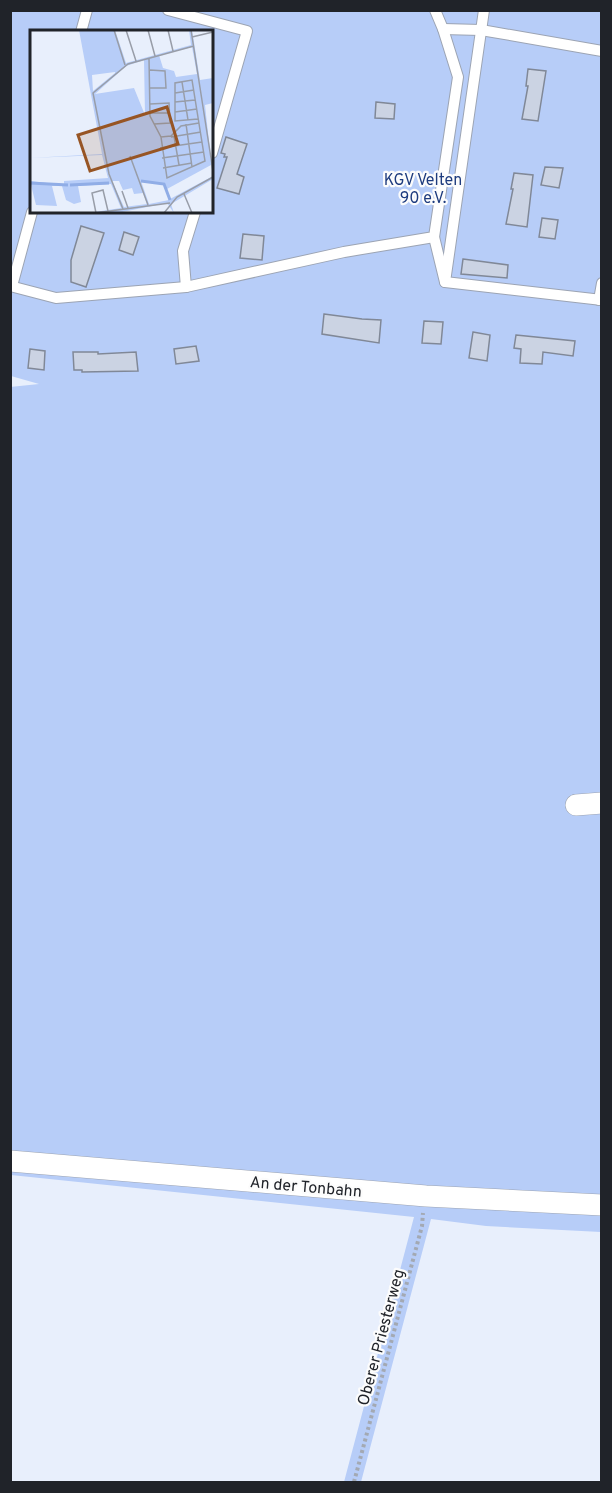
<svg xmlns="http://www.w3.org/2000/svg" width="612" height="1493" font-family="Overpass,sans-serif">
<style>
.green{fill:#b7cdf8;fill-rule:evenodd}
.building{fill:#cbd3e3;stroke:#808897;stroke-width:1.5}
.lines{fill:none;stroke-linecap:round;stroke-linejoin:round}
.service-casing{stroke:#9ca4b3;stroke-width:12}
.minor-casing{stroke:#9ca4b3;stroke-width:22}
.path{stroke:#a3a9b3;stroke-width:4;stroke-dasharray:3 3;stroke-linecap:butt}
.service{stroke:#fff;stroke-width:10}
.minor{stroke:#fff;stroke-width:21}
.labels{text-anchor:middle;stroke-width:4.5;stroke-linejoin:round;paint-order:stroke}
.park-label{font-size:16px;fill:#1d3b7e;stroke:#fcfcfc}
.street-label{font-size:16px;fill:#202329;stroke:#fcfcfc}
.inset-river{fill:none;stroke:#90ade6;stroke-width:3}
.inset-road{fill:none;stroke:#989da8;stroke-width:1.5}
.view{fill:#975524;fill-opacity:0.15;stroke:#975524;stroke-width:3}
.inset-edge{fill:none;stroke:#202329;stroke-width:3}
</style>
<rect width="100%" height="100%" fill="#e8effc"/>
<!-- green -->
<path class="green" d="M11 11H601V1232L486 1226 431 1219 361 1482H344L414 1217 11 1175 10 387 39 384 11 376ZM32 32H212V212H32Z"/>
<!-- building -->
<g class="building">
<path d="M528 69 546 71 538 121 522 119 528 86H526Z"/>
<path d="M376 102 395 104 394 119 375 118Z"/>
<path d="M226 137 247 144 237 174 244 177 239 194 217 188 227 157H224L225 154 221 153Z"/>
<path d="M545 167 563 168 559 188 541 185Z"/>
<path d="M514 173 533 175 527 227 506 224 513 189H511Z"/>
<path d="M542 218 558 220 555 239 539 237Z"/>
<path d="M81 226 104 233 86 287 71 282V260Z"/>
<path d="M124 232 139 237 133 255 119 250Z"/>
<path d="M243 234 264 236 262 260 240 258Z"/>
<path d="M463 259 508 265 507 278 461 274Z"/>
<path d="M324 314 362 319 381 320 379 343 322 334Z"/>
<path d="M424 321 443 322 441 344 422 343Z"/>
<path d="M473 332 490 335 487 361 469 358Z"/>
<path d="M516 335 575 341 573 356 543 352 542 364 520 363 521 349 514 348Z"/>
<path d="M196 346 199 361 176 364 174 349Z"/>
<path d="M30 349 45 351 44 370 28 368Z"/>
<path d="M73 352H98V354L136 352 138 371 82 372V370H74Z"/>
</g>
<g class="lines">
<defs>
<g id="service">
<path d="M168 10 247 31 212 153"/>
<path d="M443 29 481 30 602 51"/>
<path d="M81 32 87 10"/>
<path d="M434 237 445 282 602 300"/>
<path d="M445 282 484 10"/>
<path d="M10 286 56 298 186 287 344 252 434 237 458 77 443 29 435 10"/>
<path d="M12 286 32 212"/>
<path d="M186 287 183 251 195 212"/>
<path d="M599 300 602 283"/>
</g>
<g id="minor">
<path d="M576 805 602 803"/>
<path d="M10 1161 426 1196 602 1205"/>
</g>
</defs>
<!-- service casing -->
<use href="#service" class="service-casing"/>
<!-- minor casing -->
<use href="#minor" class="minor-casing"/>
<!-- path -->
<path class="path" d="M354 1482 422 1226 423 1213"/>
<!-- service -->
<use href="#service" class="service"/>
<!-- minor -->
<use href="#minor" class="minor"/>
</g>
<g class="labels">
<!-- park labels -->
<g class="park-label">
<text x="423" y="185">KGV Velten<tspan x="423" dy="18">90 e.V.</tspan></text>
</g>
<!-- street labels -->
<g class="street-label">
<text transform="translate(306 1186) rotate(5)" y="6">An der Tonbahn</text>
<text transform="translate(380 1337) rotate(-75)" y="6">Oberer Priesterweg</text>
</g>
</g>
<!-- overview -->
<g transform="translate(30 30)">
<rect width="183" height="183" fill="#e8effc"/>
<path d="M49 0H85L96 33 161 15 159 0H162L170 50 183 48V73L175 75 183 149 141 174 144 183 137 173 87 183H58L91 178 81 154 48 156 51 172 44 174 36 170 32 156H22L27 176 6 175 0 151 34 155V151L78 148 72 125 0 128 72 124ZM162 17 167 44 146 47 144 41 133 38 129 25ZM114 30 115 85 104 58 65 64 96 36ZM85 42V43L63 61 62 45ZM181 135 183 146 140 169 137 159ZM82 151H89L93 160 102 158 104 164 113 163 117 174 94 177ZM111 151 134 155 139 170 119 174Z" fill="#b7cdf8" fill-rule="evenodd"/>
<path class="inset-river" d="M111 151 134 154 140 170M0 153 38 155M40 155 79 153"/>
<path class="inset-road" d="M84 0 95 35M96 0 106 31M118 0 125 26M138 0 143 21M161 0 183 141M162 7 183 2M119 28 120 86 131 107 141 106 151 96 169 93M152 52 158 90M120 58H136L135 41 120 40M145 63 164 60M145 72 165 70M120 74 139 73 140 93 124 94M145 82 167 79M120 83H139M156 94 162 137M144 106 149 135M131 107 137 148 175 131 162 50 145 53V91L168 89M141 107 171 102M130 118 172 112M100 126 118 175M132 128 174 122M133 138 162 133M92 161 98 178M154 164 162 183M93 179 79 144 63 63 98 34 164 16M65 183 140 173M66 183 62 163 73 160 78 181M134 183 147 167 183 147"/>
<path class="view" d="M137 77 148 114 60 141 48 105Z"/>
<rect width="183" height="183" class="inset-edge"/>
</g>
<!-- border -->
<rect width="612" height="1493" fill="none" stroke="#202329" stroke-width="24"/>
</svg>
